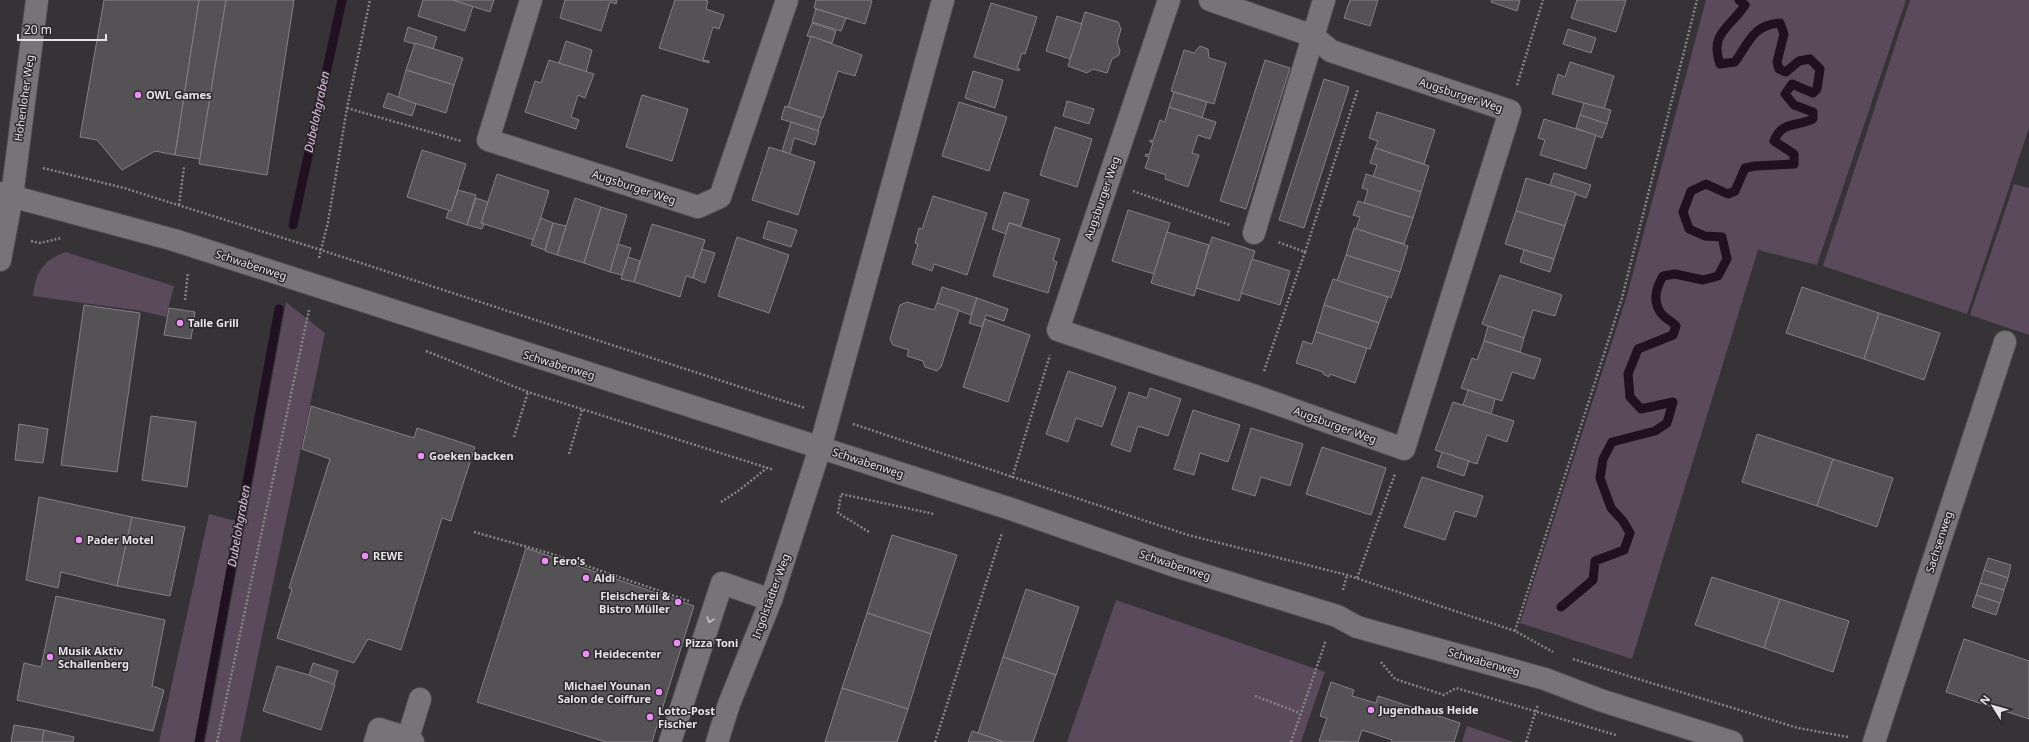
<svg xmlns="http://www.w3.org/2000/svg" width="2029" height="742" font-family="'Noto Sans',sans-serif">
<style>
.green{fill:#5a4a5b}
.lines{fill:none;stroke-linecap:round;stroke-linejoin:round}
.stream{stroke:#201021;stroke-width:9}
.building{fill:#545255;stroke:#848184}
.minor-casing{stroke:#514e51;stroke-width:24}
.path{stroke:#878587;stroke-width:2.5;stroke-dasharray:2 2;stroke-linecap:butt}
.minor{stroke:#777477;stroke-width:22}
.oneway{stroke:#c4c2c4}
.poi-dot{fill:#ee8cf8;stroke:#2b292b;stroke-width:1.5}
.labels{text-anchor:middle;stroke-width:3;stroke-linejoin:round;paint-order:stroke}
.poi-label{font-size:11px;font-weight:bold;fill:#e5e3e5;stroke:#2b292b;text-anchor:start}
.street-label{font-size:11px;fill:#e5e3e5;stroke:#2b292b}
.water-label{font-size:12px;font-style:italic;fill:#e3bce6;stroke:#2b292b}
</style>
<rect width="100%" height="100%" fill="#353335"/>
<!-- green -->
<g class="green">
<path d="M1706 0H1906L1817 265 1758 250 1632 659 1520 623 1626 299Z"/>
<path d="M1910 0H2029V128L1967 314 1823 266Z"/>
<path d="M2014 184 2029 188V335L1970 315Z"/>
<path d="M65 252 174 286 166 317 141 311 33 296C36 272 42 261 65 252Z"/>
<path d="M286 302 325 333 240 742H205Z"/>
<path d="M209 514 236 521 195 742H159Z"/>
<path d="M1116 600 1325 672 1301 742H1067Z"/>
<path d="M1467 726 1514 742H1462Z"/>
</g>
<g class="lines">
<!-- stream -->
<g class="stream">
<path d="M293 225 342 0"/>
<path d="M1561 607 1593 580 1595 561 1624 550 1630 533 1623 521 1611 508 1600 478 1603 459 1612 442 1655 431 1667 423 1673 402 1641 409 1630 397 1628 374 1638 349 1673 335 1676 326C1671 321 1661 316 1659 310 1653 299 1657 286 1663 276L1675 274 1703 280 1718 276 1727 259 1722 237 1705 236 1689 229 1683 212 1691 191 1706 184 1728 194 1735 191 1745 168 1755 166 1794 164V154L1774 141C1782 121 1796 127 1813 119V112L1794 105 1785 94 1792 84 1813 93 1817 89 1820 69 1810 59 1799 61 1786 72 1779 69 1777 62 1784 34 1780 23C1753 25 1749 42 1735 62L1720 64C1709 33 1730 28 1745 5L1739 0"/>
<path d="M199 742 279 309"/>
</g>
</g>
<!-- building -->
<g class="building">
<path d="M104 0H199L175 155 155 151 122 170 97 140 80 137Z"/>
<path d="M199 0H226L200 159 175 155Z"/>
<path d="M226 0H294L267 175 199 164Z"/>
<path d="M423 0H453L473 6 465 31 418 16Z"/>
<path d="M453 0H494L490 12Z"/>
<path d="M565 0H617L616 4 610 2 601 31 560 18Z"/>
<path d="M675 0H704L708 1 706 9 724 15 719 29 713 27 703 60 709 61V63L659 48Z"/>
<path d="M816 0H870L872 1 865 24 814 8Z"/>
<path d="M1350 0H1378L1370 26 1344 18Z"/>
<path d="M1492 0H1520L1517 11 1491 2Z"/>
<path d="M1577 0H1626L1616 32 1571 18Z"/>
<path d="M991 3 1037 17 1025 54 1022 53 1017 68 1020 69 1019 71 974 57Z"/>
<path d="M816 9 846 18 841 31 812 22Z"/>
<path d="M1085 12 1118 22 1121 29 1117 43 1120 50 1119 55 1112 59 1107 73 1093 69 1087 73 1068 66Z"/>
<path d="M1057 16 1082 24 1070 59 1046 51Z"/>
<path d="M812 23 836 31 832 43 807 36Z"/>
<path d="M408 27 437 37 433 49 404 41Z"/>
<path d="M1568 29 1596 38 1591 53 1563 44Z"/>
<path d="M811 36 862 55 855 76 838 71 823 118 788 107Z"/>
<path d="M566 41 592 50 586 72 559 63Z"/>
<path d="M415 43 463 58 454 85 406 70Z"/>
<path d="M1200 46 1208 49 1209 58 1226 63 1214 104 1171 91 1184 50 1194 53Z"/>
<path d="M549 60 594 74 585 98 578 95 571 117 579 120 576 129 525 112 535 81 541 83Z"/>
<path d="M1265 60 1290 68 1246 209 1220 201Z"/>
<path d="M1570 62 1614 76 1604 109 1552 94 1558 74 1565 77Z"/>
<path d="M406 70 454 85 446 113 398 98Z"/>
<path d="M973 71 1003 80 995 108 965 98Z"/>
<path d="M1324 79 1349 87 1304 228 1279 220Z"/>
<path d="M1174 92 1207 102 1202 118 1169 107Z"/>
<path d="M388 93 416 104 412 116 383 107Z"/>
<path d="M642 95 688 109 672 161 626 147Z"/>
<path d="M1067 101 1094 109 1089 124 1063 116Z"/>
<path d="M959 102 1007 117 989 171 942 156Z"/>
<path d="M1584 103 1611 110 1607 124 1580 115Z"/>
<path d="M785 106 822 118 818 131 781 119Z"/>
<path d="M1169 107 1216 122 1210 139 1198 135 1192 153 1199 155 1188 187 1165 179 1166 175 1145 168 1149 157 1145 156 1146 154 1149 155 1153 143 1150 142V140L1153 141 1160 120 1165 122Z"/>
<path d="M1377 112 1435 130 1424 164 1375 148 1378 141 1369 138Z"/>
<path d="M1580 115 1607 124 1602 138 1576 128Z"/>
<path d="M1544 119 1596 135 1586 169 1540 155 1545 140 1538 138Z"/>
<path d="M791 122 819 131 815 145 794 138 790 154 782 151Z"/>
<path d="M1055 127 1092 139 1077 187 1040 175Z"/>
<path d="M769 147 815 162 798 215 752 200Z"/>
<path d="M1375 148 1429 166 1421 192 1373 177 1377 165 1370 163Z"/>
<path d="M422 150 466 164 451 211 407 197Z"/>
<path d="M1554 173 1591 185 1586 198 1550 185Z"/>
<path d="M497 174 549 191 534 240 481 223Z"/>
<path d="M1366 174 1421 192 1413 218 1364 203 1368 190 1362 188Z"/>
<path d="M1526 178 1576 193 1565 226 1516 211Z"/>
<path d="M458 190 476 195 467 225 446 218 449 210 451 211Z"/>
<path d="M1004 192 1029 200 1021 226 1009 223 1006 234 992 229Z"/>
<path d="M933 196 987 213 967 275 934 264 932 271 912 264 918 244 915 243 919 228 922 229Z"/>
<path d="M476 198 488 202 481 223 484 224 482 229 467 225Z"/>
<path d="M575 198 601 207 584 263 557 255Z"/>
<path d="M1358 201 1413 218 1404 244 1356 229 1360 217 1353 215Z"/>
<path d="M601 207 627 215 610 272 584 263Z"/>
<path d="M1128 210 1170 223 1154 274 1112 261Z"/>
<path d="M1516 211 1565 226 1554 259 1505 244Z"/>
<path d="M541 218 553 223 545 250 531 245Z"/>
<path d="M768 221 797 230 791 247 763 238Z"/>
<path d="M553 223 566 226 557 255 545 251Z"/>
<path d="M1009 223 1060 239 1053 260 1057 262 1048 293 993 276Z"/>
<path d="M652 224 705 240 693 278 686 276 680 297 634 282Z"/>
<path d="M1354 228 1408 246 1400 272 1346 255Z"/>
<path d="M1167 232 1209 245 1194 296 1151 283Z"/>
<path d="M737 237 789 255 769 313 718 296Z"/>
<path d="M1212 237 1255 251 1239 301 1196 288Z"/>
<path d="M618 244 631 248 622 275 610 272Z"/>
<path d="M702 249 715 253 705 283 693 278Z"/>
<path d="M1524 250 1554 259 1550 272 1520 262Z"/>
<path d="M1346 255 1400 272 1391 298 1337 281Z"/>
<path d="M628 257 640 261 634 282 621 279Z"/>
<path d="M1252 259 1290 271 1280 305 1241 293Z"/>
<path d="M1500 275 1562 295 1555 316 1533 310 1524 338 1482 324Z"/>
<path d="M1333 279 1388 297 1379 323 1324 305Z"/>
<path d="M942 287 977 298 971 315 937 303Z"/>
<path d="M1802 287 1879 313 1864 359 1786 333Z"/>
<path d="M977 298 1008 309 1004 321 986 315 982 327 969 323Z"/>
<path d="M907 302 934 310 937 303 959 310 941 367 937 371 925 367 923 361 907 356 909 350 893 345 890 339 900 305Z"/>
<path d="M84 305 140 313 117 472 61 465Z"/>
<path d="M1324 305 1379 323 1370 349 1316 332Z"/>
<path d="M169 308 195 312 191 339 164 335Z"/>
<path d="M1879 313 1940 333 1924 380 1864 359Z"/>
<path d="M985 319 1030 335 1008 402 963 387Z"/>
<path d="M1488 326 1524 338 1520 352 1484 341Z"/>
<path d="M1316 332 1367 348 1355 383 1330 374 1329 377 1323 374V372L1296 363 1303 341 1312 344Z"/>
<path d="M1484 341 1541 359 1534 379 1512 372 1502 401 1461 388 1472 358 1477 360Z"/>
<path d="M1068 371 1116 387 1102 427 1076 418 1068 442 1046 434Z"/>
<path d="M1150 388 1181 399 1168 436 1138 426 1130 452 1111 445 1129 392 1147 398Z"/>
<path d="M1468 390 1495 399 1491 414 1463 405Z"/>
<path d="M1453 402 1514 421 1507 442 1487 435 1477 464 1435 450Z"/>
<path d="M311 406 414 438 417 428 475 447 451 521 442 518 401 650 368 639 354 663 277 638 292 589 289 588 330 459 302 449Z"/>
<path d="M1193 410 1240 425 1228 462 1200 453 1194 475 1174 469Z"/>
<path d="M151 416 196 422 187 487 142 480Z"/>
<path d="M19 424 48 429 43 463 15 460Z"/>
<path d="M1251 428 1303 444 1290 486 1261 477 1255 496 1232 489Z"/>
<path d="M1757 434 1833 459 1817 506 1742 482Z"/>
<path d="M1322 447 1386 468 1371 515 1306 494Z"/>
<path d="M1442 452 1469 461 1464 476 1437 467Z"/>
<path d="M1833 459 1893 478 1877 527 1817 506Z"/>
<path d="M1422 477 1483 496 1476 517 1455 511 1445 540 1404 527Z"/>
<path d="M39 497 132 517 117 586 61 572 58 588 26 580Z"/>
<path d="M132 517 185 527 170 596 117 586Z"/>
<path d="M892 535 957 555 931 634 867 613Z"/>
<path d="M526 548 694 606 652 742H606L477 702Z"/>
<path d="M1988 558 2011 565 2008 578 1984 570Z"/>
<path d="M1984 570 2008 578 2004 590 1980 583Z"/>
<path d="M1712 577 1780 599 1764 648 1695 625Z"/>
<path d="M1980 583 2004 590 2000 603 1976 595Z"/>
<path d="M1026 589 1079 607 1056 675 1003 657Z"/>
<path d="M1976 595 2000 603 1996 615 1972 607Z"/>
<path d="M56 596 165 620 152 686 164 690 153 731 17 700 24 663 41 667Z"/>
<path d="M1780 599 1849 621 1833 672 1764 648Z"/>
<path d="M867 613 931 634 908 709 842 688Z"/>
<path d="M1964 639 2029 661V719L1946 692Z"/>
<path d="M1003 657 1056 675 1033 742H1004L978 733Z"/>
<path d="M313 663 338 671 334 685 309 675Z"/>
<path d="M277 666 309 675 335 685 321 730 263 711Z"/>
<path d="M1331 682 1354 690 1352 696 1376 703 1378 696 1460 723 1454 742H1391L1392 740 1362 730 1358 742 1319 741 1327 718 1320 716Z"/>
<path d="M842 688 908 709 897 742H825Z"/>
<path d="M14 725 44 730 42 742H11Z"/>
<path d="M44 730 74 737 73 742H42Z"/>
<path d="M972 731 978 733 1004 742H968Z"/>
</g>
<g class="lines">
<defs>
<g id="minor">
<path d="M531 0 488 140 698 207 720 197 787 0"/>
<path d="M1169 0 1058 330 1255 396 1404 449 1510 111 1331 51 1313 36 1210 0"/>
<path d="M0 193 174 240 1011 509 1175 566 1337 616 1357 627 1545 679 1600 700 1732 742"/>
<path d="M1254 233 1324 0"/>
<path d="M0 260 12 196 37 0"/>
<path d="M408 738 420 699"/>
<path d="M375 742 379 729 408 738 413 742"/>
<path d="M670 742 722 583 771 600"/>
<path d="M717 742 729 704 771 600 820 448 943 0"/>
<path d="M1874 742 2005 342"/>
</g>
</defs>
<!-- minor casing -->
<use href="#minor" class="minor-casing"/>
<!-- path -->
<g class="path">
<path d="M1517 85 1543 0"/>
<path d="M347 108 461 141"/>
<path d="M43 168 124 188 321 250 805 408"/>
<path d="M1133 191 1230 225"/>
<path d="M179 205 184 167"/>
<path d="M31 241 40 243 61 238"/>
<path d="M1305 252 1358 89"/>
<path d="M319 258 328 222 347 108 370 0"/>
<path d="M185 300 188 272"/>
<path d="M426 351 528 392 774 470"/>
<path d="M1264 371 1305 252 1278 242"/>
<path d="M853 424 1188 535 1347 575 1515 631 1553 652"/>
<path d="M514 437 528 392"/>
<path d="M569 454 582 410"/>
<path d="M1012 478 1050 355"/>
<path d="M721 502 738 491 767 468"/>
<path d="M474 532 549 553 689 601"/>
<path d="M869 532 838 513 841 494 934 514"/>
<path d="M1357 578 1395 474"/>
<path d="M1343 590 1347 575"/>
<path d="M1515 631 1622 298 1697 0"/>
<path d="M1573 659 1798 728 1848 737"/>
<path d="M1381 662 1395 679 1444 695 1456 688 1616 735"/>
<path d="M1255 696 1300 713"/>
<path d="M217 742 309 310"/>
<path d="M935 742 1002 533"/>
<path d="M1291 742 1326 640"/>
<path d="M1526 742 1538 704"/>
</g>
<!-- minor -->
<use href="#minor" class="minor"/>
</g>
<!-- one-way arrows -->
<defs><path id="oneway-chevron" d="M-2-3.5L2.5 0L-2 3.5" fill="none" stroke-width="1.6" stroke-linecap="round" stroke-linejoin="round"/></defs>
<use class="oneway" href="#oneway-chevron" transform="translate(710 620) rotate(108)"/>
<!-- markers -->
<g class="poi-dot">
<circle cx="138" cy="95" r="4"/>
<circle cx="180" cy="323" r="4"/>
<circle cx="421" cy="456" r="4"/>
<circle cx="79" cy="540" r="4"/>
<circle cx="365" cy="556" r="4"/>
<circle cx="545" cy="561" r="4"/>
<circle cx="586" cy="578" r="4"/>
<circle cx="678" cy="602" r="4"/>
<circle cx="677" cy="643" r="4"/>
<circle cx="586" cy="654" r="4"/>
<circle cx="50" cy="657" r="4"/>
<circle cx="659" cy="692" r="4"/>
<circle cx="1371" cy="710" r="4"/>
<circle cx="650" cy="717" r="4"/>
</g>
<g class="labels">
<!-- poi labels -->
<g class="poi-label">
<text x="146" y="99">OWL Games</text>
<text x="188" y="327">Talle Grill</text>
<text x="429" y="460">Goeken backen</text>
<text x="87" y="544">Pader Motel</text>
<text x="373" y="560">REWE</text>
<text x="553" y="565">Fero's</text>
<text x="594" y="582">Aldi</text>
<text x="670" y="600" text-anchor="end">Fleischerei &amp;<tspan x="670" dy="13">Bistro Müller</tspan></text>
<text x="685" y="647">Pizza Toni</text>
<text x="58" y="655">Musik Aktiv<tspan x="58" dy="13">Schallenberg</tspan></text>
<text x="594" y="658">Heidecenter</text>
<text x="651" y="690" text-anchor="end">Michael Younan<tspan x="651" dy="13">Salon de Coiffure</tspan></text>
<text x="1379" y="714">Jugendhaus Heide</text>
<text x="658" y="715">Lotto-Post<tspan x="658" dy="13">Fischer</tspan></text>
</g>
<!-- street labels -->
<g class="street-label">
<text transform="translate(1461 95) rotate(18)" y="4">Augsburger Weg</text>
<text transform="translate(24 98) rotate(-82)" y="4">Hohenloher Weg</text>
<text transform="translate(634 187) rotate(18)" y="4">Augsburger Weg</text>
<text transform="translate(1102 198) rotate(-71)" y="4">Augsburger Weg</text>
<text transform="translate(251 265) rotate(18)" y="4">Schwabenweg</text>
<text transform="translate(559 365) rotate(17)" y="4">Schwabenweg</text>
<text transform="translate(1335 425) rotate(20)" y="4">Augsburger Weg</text>
<text transform="translate(868 463) rotate(18)" y="4">Schwabenweg</text>
<text transform="translate(1939 542) rotate(-72)" y="4">Sachsenweg</text>
<text transform="translate(1175 565) rotate(18)" y="4">Schwabenweg</text>
<text transform="translate(771 596) rotate(-70)" y="4">Ingolstädter Weg</text>
<text transform="translate(1484 662) rotate(16)" y="4">Schwabenweg</text>
</g>
<!-- water labels -->
<g class="water-label">
<text transform="translate(317 112) rotate(-78)" y="4">Dubelohgraben</text>
<text transform="translate(239 526) rotate(-80)" y="4">Dubelohgraben</text>
</g>
</g>
<!-- north arrow -->
<g transform="translate(1993 706) rotate(307)" stroke="#2b292b" stroke-width="3" paint-order="stroke">
<path d="M0-3L7 15L0 10L-7 15Z" fill="#e5e3e5"/>
<text y="-6" font-size="11" font-weight="bold" text-anchor="middle" fill="#e5e3e5">N</text>
</g>
<!-- scale -->
<path d="M18 34v6h88v-6" fill="none" stroke="#e5e3e5" stroke-width="2"/>
<text x="24" y="34" font-size="12" fill="#e5e3e5" stroke="#2b292b" stroke-width="3" paint-order="stroke">20 m</text>
</svg>
